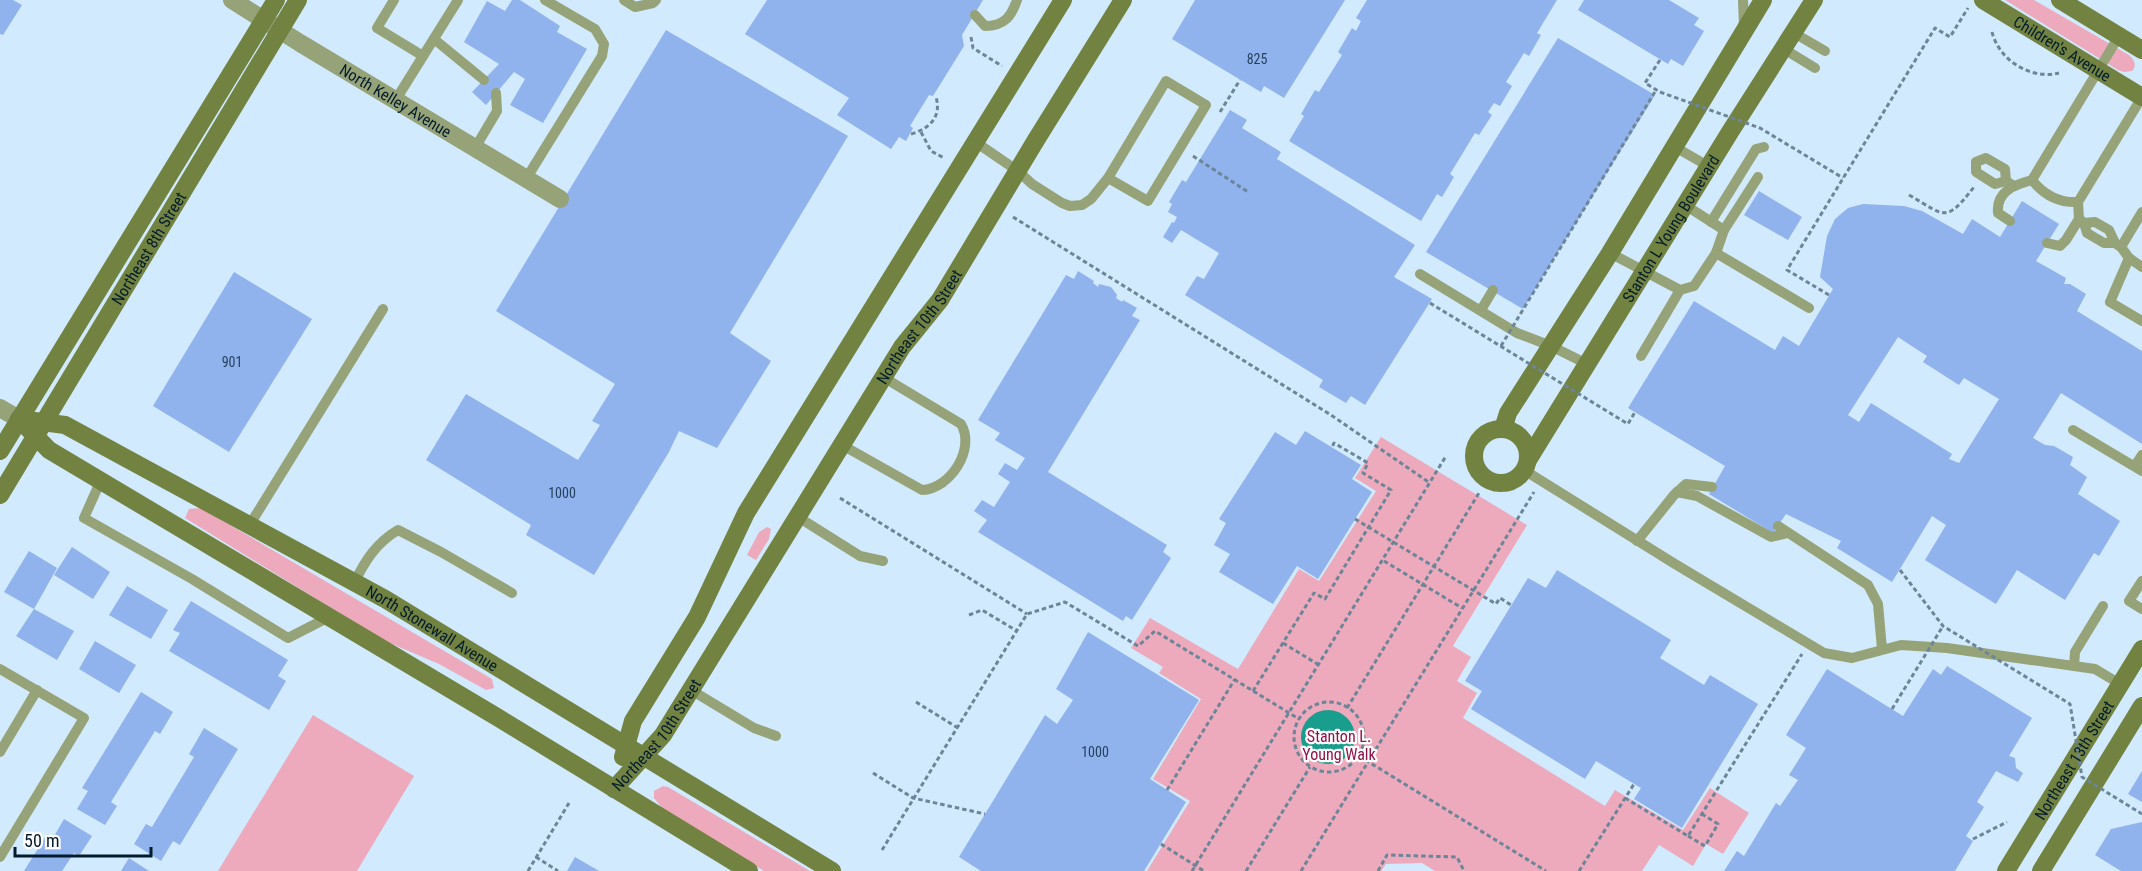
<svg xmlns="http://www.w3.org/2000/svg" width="2142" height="871" font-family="'Roboto Condensed',sans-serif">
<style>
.green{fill:#edaabc}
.water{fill:#199d8c}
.building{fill:#90b2ed;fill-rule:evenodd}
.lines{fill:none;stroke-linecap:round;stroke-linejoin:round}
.path{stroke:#6c8598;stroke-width:3;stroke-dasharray:4.5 3;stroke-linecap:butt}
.lane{stroke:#96a379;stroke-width:10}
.street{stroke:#96a379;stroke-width:18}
.secondary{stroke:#718241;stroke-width:18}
.path-bridge{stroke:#6c8598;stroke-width:3;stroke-dasharray:4.5 3;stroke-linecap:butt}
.labels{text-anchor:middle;stroke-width:4.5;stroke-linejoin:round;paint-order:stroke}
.number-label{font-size:14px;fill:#26415d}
.street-label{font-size:16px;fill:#021b2d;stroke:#fff}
.park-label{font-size:16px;fill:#92104a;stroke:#fff}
</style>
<rect width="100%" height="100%" fill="#d1eafd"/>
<!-- green -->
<g class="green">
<path d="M2005 0H2034L2129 55C2135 61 2137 65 2132 71L2124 72 2118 70Z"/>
<path d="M1381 437 1527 525 1453 646 1471 657 1457 681 1477 693 1463 718 1605 806 1615 790 1683 830 1710 788 1749 813 1723 854 1706 844 1693 866 1659 845 1642 871H1435L1422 863 1386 864 1381 871H1147L1190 801 1153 779 1201 699 1159 673 1163 667 1131 648 1150 618 1238 669 1299 569 1319 581 1376 491 1355 478Z"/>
<path d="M201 508 492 679 494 688 486 690 439 664 385 641 185 518 189 509Z"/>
<path d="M767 527 771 529 769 539 756 560 747 555 759 532Z"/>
<path d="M313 715 414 776 357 871H218Z"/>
<path d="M663 786 668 787 810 871H764L662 808 654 798V791Z"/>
</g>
<!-- water -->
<circle class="water" cx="1328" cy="737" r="27"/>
<!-- building -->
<g class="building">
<path d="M0 0H13L22 5 3 35 0 34Z"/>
<path d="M512 0H520L560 26 557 32 587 49 543 123 510 105 525 79 514 72 486 105 472 92 499 64 464 42 487 1 505 11Z"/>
<path d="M767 0H983L962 35 964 46 933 96 929 95 910 126 913 128 906 141 899 137 891 149 837 115 849 98 745 34Z"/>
<path d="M1195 0H1345L1284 98 1264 86 1261 92 1172 39Z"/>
<path d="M1367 0H1557L1537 33 1541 35 1529 56 1524 53 1506 82 1512 86 1500 106 1494 103 1488 112 1492 115 1479 135 1475 133 1450 174 1454 177 1442 197 1437 194 1421 221 1289 141 1304 116 1301 114 1315 90 1319 92 1342 55 1338 52 1352 28 1356 31 1361 21 1356 18Z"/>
<path d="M1584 0H1669L1699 18 1694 25 1704 31 1683 66 1671 59 1668 64 1578 10Z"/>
<path d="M666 30 848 136 730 333 771 361 717 448 679 431 669 452 594 575 526 535 531 525 426 460 466 394 578 460 600 425 592 421 615 384 496 311Z"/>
<path d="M1558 38 1655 95 1523 309 1426 252Z"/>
<path d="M1230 110 1247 120 1242 128 1281 152 1277 159 1415 245 1394 277 1432 299 1365 405 1351 396 1346 403 1319 387 1323 380 1185 295 1197 276 1204 279 1219 253 1181 230 1172 243 1163 237 1172 222 1174 223 1177 217 1168 212 1172 204 1169 202 1182 180 1186 182Z"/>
<path d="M1759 191 1802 217 1788 240 1744 215Z"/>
<path d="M2022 201 2059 224 2036 261 2066 278 2064 284H2070L2086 294 2077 311 2142 351V444L2061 393 2033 438 2045 445 2054 446 2073 457 2070 465 2087 477 2078 494 2120 521 2099 556 2094 553 2065 600 2017 570 1996 604 1925 560 1946 525 1932 516 1892 582 1837 548 1841 541 1786 514 1773 533 1709 494 1725 466 1628 408 1694 301 1775 350 1783 336 1799 346 1833 289 1820 277 1827 236 1835 219 1848 208 1863 204 1904 206 1922 211 1963 234 1972 219 2000 237ZM1898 337 1927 356 1923 362 1959 385 1964 378 1999 399 1959 463 1949 459 1952 454 1871 403 1859 422 1848 415Z"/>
<path d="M1078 271 1094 281 1093 283 1098 287 1099 284 1111 287 1117 295 1116 298 1122 302 1123 300 1137 308 1132 316 1140 320 1048 472 1167 545 1163 552 1171 558 1132 620 1126 616 1123 621 978 532 987 520 974 511 982 500 994 507 1010 482 998 474 1005 463 1017 470 1025 458 995 440 1000 433 978 420 1066 275 1074 279Z"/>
<path d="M234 272 312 319 229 452 153 406Z"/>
<path d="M1305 431 1361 465 1352 479 1372 492 1318 579 1297 566 1273 604 1219 572 1230 554 1214 545 1226 523 1219 519 1275 432 1296 445Z"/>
<path d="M72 547 110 572 93 599 54 575Z"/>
<path d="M29 551 57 568 34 609 4 592Z"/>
<path d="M1557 570 1671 640 1660 658 1704 685 1710 675 1758 704 1682 828 1634 799 1641 788 1596 761 1585 779 1471 709 1482 691 1465 681 1528 578 1546 588Z"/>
<path d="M127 586 168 610 151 639 109 615Z"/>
<path d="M191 601 288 660 278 676 286 681 269 710 169 651 180 633 173 630Z"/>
<path d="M34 609 74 631 57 660 16 636Z"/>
<path d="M1088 632 1199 700 1150 779 1186 802 1144 871H981L959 857 1045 715 1057 724 1073 700 1056 689Z"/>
<path d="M95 641 136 665 119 693 79 669Z"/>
<path d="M1947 666 2032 718 2009 756 2015 758 2016 768 2023 773 2018 782 1996 771 1977 802 1984 807 1966 836 1973 841 1955 871H1724L1737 851 1744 856 1776 803 1780 806 1798 780 1789 775 1806 748 1786 735 1827 669 1903 716 1933 669 1941 675Z"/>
<path d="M141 692 173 712 160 734 155 731 111 802 117 806 105 825 77 809 88 791 82 788Z"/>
<path d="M204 728 238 749 180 845 173 841 161 861 134 844 146 824 152 827 194 757 189 754Z"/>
<path d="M2142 771V802L2128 794Z"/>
<path d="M64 819 92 836 79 856 74 853 62 871H24L47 834 53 838Z"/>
<path d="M2142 822V871H2121L2095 855 2111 829Z"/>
<path d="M575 857 599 871H567Z"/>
<path d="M129 858 149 871H121Z"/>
</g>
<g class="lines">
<!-- path -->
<g class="path">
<path d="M1992 32C1999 60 2030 80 2059 73"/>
<path d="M971 37 973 48 1002 66"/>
<path d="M1220 112 1240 80"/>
<path d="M921 132 931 151 944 158"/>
<path d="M911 134C929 129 942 117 936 97"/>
<path d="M1193 156 1248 192"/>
<path d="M1909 195C1946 216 1945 224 1974 187"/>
<path d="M1013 217 1331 415 1430 483"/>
<path d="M1829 295 1787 270 1935 28 1950 37 1968 8"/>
<path d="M840 498 1027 614"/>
<path d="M1384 561 1462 608"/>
<path d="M969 615 982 610 1017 631"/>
<path d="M1283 643 1319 665"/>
<path d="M1253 691 1314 593 1325 599 1391 490 1363 473 1368 463 1334 443 1332 447"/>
<path d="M916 702 958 728"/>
<circle cx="1329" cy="737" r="35"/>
<path d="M1347 708 1479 493"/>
<path d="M1359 756 1546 871"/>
<path d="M873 773 913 798 985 814"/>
<path d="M1167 790 1235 679"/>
<path d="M1625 798 1688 836 1802 654"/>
<path d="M1688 836 1705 846 1718 824 1702 814"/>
<path d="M1973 839 2007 822"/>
<path d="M1161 844 1204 871"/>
<path d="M882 850 1027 614 1065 602 1138 646 1155 631 1299 719"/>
<path d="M536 857 558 871"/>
<path d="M528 871 569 803"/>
<path d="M1192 871 1446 456"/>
<path d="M1246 871 1310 767"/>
<path d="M1301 871 1534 492"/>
<path d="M1378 871 1387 855 1457 857 1464 871"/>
<path d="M1579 871 1634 784"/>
</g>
<!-- lane -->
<g class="lane">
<path d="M394 0 377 28 423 56"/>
<path d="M624 0 635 7 653 3 656 0"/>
<path d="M1743 0 1744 27"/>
<path d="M975 15 985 26C1004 26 1011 17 1017 0"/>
<path d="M1794 33 1825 51"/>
<path d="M434 39 484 80"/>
<path d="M1784 49 1815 68"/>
<path d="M395 101 458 0"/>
<path d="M974 141 1018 171 1032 184 1062 203 1070 206 1082 205 1091 199 1108 178 1166 81 1206 105 1148 201 1108 178"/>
<path d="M1675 147 1708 166"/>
<path d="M475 148 497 111 496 93"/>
<path d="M526 179 602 56 604 44 595 29 545 0"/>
<path d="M2032 180C2044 195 2059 203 2078 202"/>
<path d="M2006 181 2005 169 1986 158 1976 162V172L1995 184 2006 181 2012 185"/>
<path d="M2010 221 1998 213C1996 191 2014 185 2032 180L2119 36"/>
<path d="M1711 222 1756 149 1764 147"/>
<path d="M2084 223 2095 222 2109 230 2115 243 2121 247 2129 258 2110 302 2142 321"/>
<path d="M1724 230 1758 177"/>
<path d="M2047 243 2060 246 2066 240 2079 219"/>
<path d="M2115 243H2104L2087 233 2084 223 2079 219 2078 202 2142 97"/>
<path d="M2121 247 2142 212"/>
<path d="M1610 253 1680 290 1694 286 1716 253 1724 230 1685 205"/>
<path d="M1716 253 1809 308"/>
<path d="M2129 258 2142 267"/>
<path d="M1420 274 1517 333 1551 346 1587 364"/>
<path d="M1481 310 1493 290"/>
<path d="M1641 356 1680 290"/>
<path d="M2073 430 2142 471"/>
<path d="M842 445 922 490C950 489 976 449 961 424L883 377"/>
<path d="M2135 466 2142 455"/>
<path d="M1524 470 1675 564 1824 653 1852 658 1901 645 1947 648 2095 669 2120 684"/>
<path d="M101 480 84 518 192 579 288 638 329 617"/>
<path d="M1677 492 1697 496 1771 537 1788 533"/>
<path d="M798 517 860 556 883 561"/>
<path d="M249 526 383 309"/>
<path d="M1778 526 1868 585 1878 604 1882 649"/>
<path d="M1637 541 1674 495 1686 484 1712 487"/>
<path d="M2142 581 2129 601 2142 609"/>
<path d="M354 583C365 561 376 543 398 530L441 552 512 593"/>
<path d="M2074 666 2075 652 2103 606"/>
<path d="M0 669 84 718 0 857"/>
<path d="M691 690 754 728 776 736"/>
<path d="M0 752 37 690"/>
</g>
<!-- street -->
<g class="street">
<path id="s1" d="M232 0 300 43 560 199"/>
<path d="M0 408 19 419"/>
</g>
<!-- secondary -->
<g class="secondary">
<path id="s2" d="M1983 0 2142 97"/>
<path d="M2060 0 2142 50"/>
<path id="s3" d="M19 419 65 425 385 599 832 871"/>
<path d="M19 419 49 450 497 717 749 871"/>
<path d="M1503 429 1508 413 1610 253 1763 0"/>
<circle cx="1501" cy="456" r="27"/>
<path d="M0 451 276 0"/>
<path id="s4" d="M1528 460 1730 132 1814 0"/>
<path id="s5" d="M0 495 298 0"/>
<path d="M623 757 633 721 697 617 746 513 1063 0"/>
<path id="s6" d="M614 789 663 735 902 347 940 300 1036 140 1123 0"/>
<path id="s7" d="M2006 871 2142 649"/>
<path d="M2041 871 2142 706"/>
</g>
<!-- path-bridge -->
<g class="path-bridge">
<path d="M1660 60 1645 83 1660 92 1760 128 1843 178"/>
<path d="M1430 303 1628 424 1635 412"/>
<path d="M1501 346 1656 90"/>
<path d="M1355 519 1496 604 1500 598 1511 605"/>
<path d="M1900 570 1943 626 2070 704 2082 777 2142 814"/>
<path d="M1892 709 1943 626"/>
</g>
</g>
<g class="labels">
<!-- number labels -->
<g class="number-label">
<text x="1257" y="64">825</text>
<text x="232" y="367">901</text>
<text x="562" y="498">1000</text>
<text x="1095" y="757">1000</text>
</g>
<!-- street labels -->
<g class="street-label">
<text dy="6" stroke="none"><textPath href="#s2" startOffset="93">Children's Avenue</textPath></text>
<text dy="6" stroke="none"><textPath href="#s1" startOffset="192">North Kelley Avenue</textPath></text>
<text dy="6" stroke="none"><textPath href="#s4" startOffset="272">Stanton L Young Boulevard</textPath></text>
<text dy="6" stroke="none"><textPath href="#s5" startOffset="288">Northeast 8th Street</textPath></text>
<text dy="6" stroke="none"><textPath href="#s6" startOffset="555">Northeast 10th Street</textPath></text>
<text dy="6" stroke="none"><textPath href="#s3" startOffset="466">North Stonewall Avenue</textPath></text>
<text dy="6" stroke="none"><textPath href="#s6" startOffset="69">Northeast 10th Street</textPath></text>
<text dy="6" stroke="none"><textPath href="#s7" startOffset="130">Northeast 13th Street</textPath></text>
</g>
<!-- park labels -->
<g class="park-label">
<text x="1339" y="742">Stanton L.<tspan x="1339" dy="18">Young Walk</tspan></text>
</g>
</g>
<!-- scale -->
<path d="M15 847v9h136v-9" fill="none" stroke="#021b2d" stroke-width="3"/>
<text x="24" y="847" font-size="18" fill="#021b2d" stroke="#ffffff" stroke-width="4.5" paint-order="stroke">50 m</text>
</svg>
